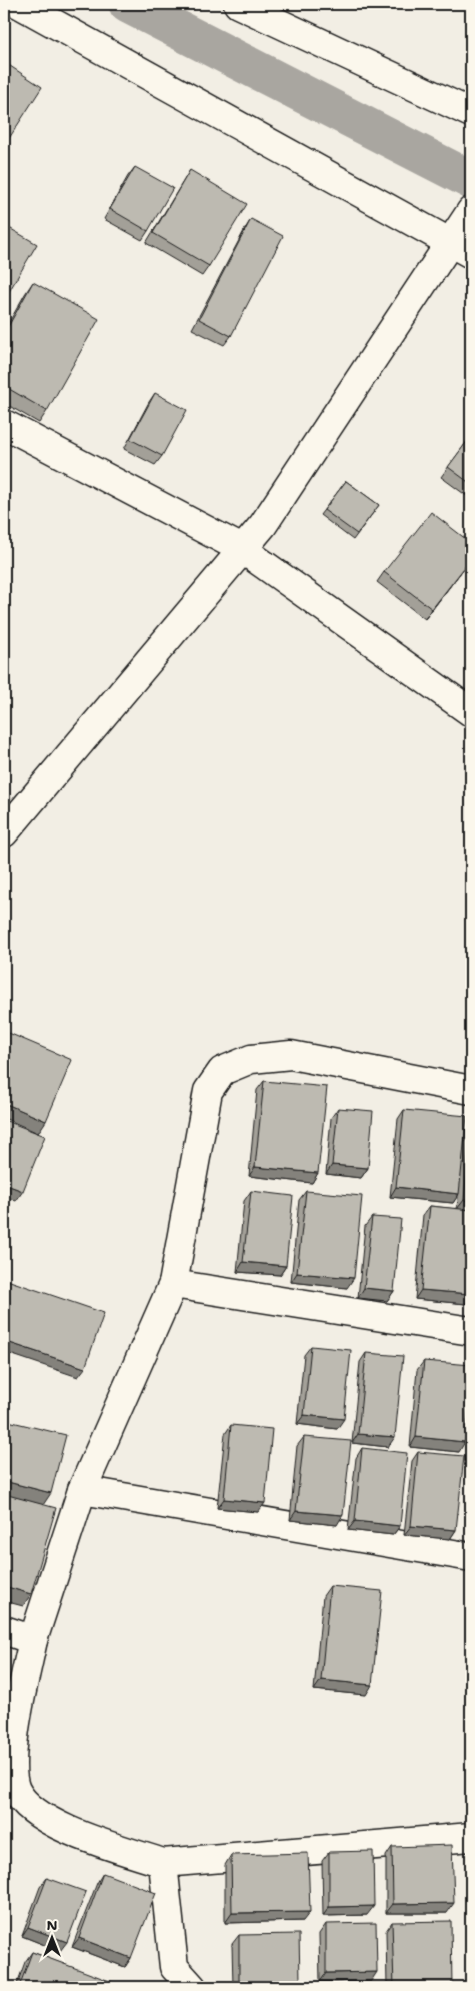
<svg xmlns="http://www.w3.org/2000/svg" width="475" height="1991" font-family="'Shantell Sans',sans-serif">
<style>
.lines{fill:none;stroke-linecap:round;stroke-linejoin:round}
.canal{stroke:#a9a6a0;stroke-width:39}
.minor-casing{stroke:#1c1c1c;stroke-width:31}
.tertiary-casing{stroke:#1c1c1c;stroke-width:31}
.primary-casing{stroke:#1c1c1c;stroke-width:31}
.minor{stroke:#fbf7ec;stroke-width:28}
.tertiary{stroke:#fbf7ec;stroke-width:28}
.primary{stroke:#fbf7ec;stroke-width:28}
.wall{fill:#a3a098;stroke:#1c1c1c}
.shaded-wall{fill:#84827c;stroke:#1c1c1c}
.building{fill:#bdbab1;stroke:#1c1c1c}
</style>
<rect width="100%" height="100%" fill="#f2eee4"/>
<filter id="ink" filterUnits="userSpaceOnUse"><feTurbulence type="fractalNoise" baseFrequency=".02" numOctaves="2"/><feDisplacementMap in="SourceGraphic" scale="10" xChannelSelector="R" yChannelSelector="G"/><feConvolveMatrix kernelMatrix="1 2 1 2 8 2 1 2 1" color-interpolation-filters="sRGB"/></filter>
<g filter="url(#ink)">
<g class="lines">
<!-- canal -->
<path class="canal" d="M128 4 471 180"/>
<defs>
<g id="minor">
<path d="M4 424 242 549 471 712"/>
<path d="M173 1284 471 1331"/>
<path d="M82 1490 471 1557"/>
<path d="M4 1630 33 1640C26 1674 3 1760 16 1790 34 1828 125 1850 163 1863L174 1967 192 1987"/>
<path d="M33 1640 82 1490 173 1284 208 1091 222 1071 251 1059 291 1055 471 1090"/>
<path d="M163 1863 471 1837"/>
</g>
<path id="tertiary" d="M4 833 263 525 471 211"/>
<g id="primary">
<path d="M19 4 471 254"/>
<path d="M238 4 471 113"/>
</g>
</defs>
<!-- minor casing -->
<use href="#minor" class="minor-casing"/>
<!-- tertiary casing -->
<use href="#tertiary" class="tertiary-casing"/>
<!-- primary casing -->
<use href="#primary" class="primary-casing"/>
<!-- minor -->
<use href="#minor" class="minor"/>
<!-- tertiary -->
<use href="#tertiary" class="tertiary"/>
<!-- primary -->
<use href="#primary" class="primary"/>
</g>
<!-- wall -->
<g class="wall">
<path d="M135 167 148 231 142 240 104 219 128 176Z"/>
<path d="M190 170 209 266 202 276 146 243 184 180Z"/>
<path d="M251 219 231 336 224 345 192 329 245 229Z"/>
<path d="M33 282 47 411 39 423 4 403V331L25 294Z"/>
<path d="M155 393 162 456 155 465 124 449 149 402Z"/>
<path d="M471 436V499L441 477Z"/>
<path d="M346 481 379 505 353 540 320 515Z"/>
<path d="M471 543V559L425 619 377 582 384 572Z"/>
<path d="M264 1081 318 1173 312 1183 249 1176 257 1090Z"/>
<path d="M338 1108 368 1168 361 1178 326 1174 331 1118Z"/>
<path d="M404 1110 465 1142 470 1134 466 1304 415 1299 423 1215 430 1206 457 1209 458 1195 453 1203 390 1197 398 1119Z"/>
<path d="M251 1191 286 1266 280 1275 237 1272 244 1201Z"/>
<path d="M306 1191 347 1288 291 1282 299 1200Z"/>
<path d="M372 1217 394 1291 387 1301 358 1298 365 1226Z"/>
<path d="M311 1346 337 1429 297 1424 304 1355Z"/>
<path d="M366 1353 388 1447 352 1443 360 1362Z"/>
<path d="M424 1361 459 1452 410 1447 417 1370Z"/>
<path d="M231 1425 258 1512 217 1508 225 1434Z"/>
<path d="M304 1437 337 1525 290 1520 297 1446Z"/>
<path d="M362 1448 400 1526 393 1535 348 1530 356 1458Z"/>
<path d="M418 1452 456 1530 450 1539 404 1535 412 1461Z"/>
<path d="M330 1586 366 1695 314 1690 323 1596Z"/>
<path d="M471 1617V1675L466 1674Z"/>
<path d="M392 1847 447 1913H386V1856Z"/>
<path d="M329 1852 367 1915 323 1916 322 1861Z"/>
<path d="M231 1855 303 1921 225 1923V1865Z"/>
<path d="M103 1873 131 1958 125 1967 72 1947 97 1883Z"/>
<path d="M47 1878 60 1951 22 1936 40 1887Z"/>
<path d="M392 1922 452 1987H387L386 1931Z"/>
<path d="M326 1924 371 1981 320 1982 319 1934Z"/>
<path d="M239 1935 295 1987H233L232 1944Z"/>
<path d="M32 1952 122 1987H16L25 1962Z"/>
</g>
<!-- shaded-wall -->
<g class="shaded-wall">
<path d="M471 559 425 619 432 609Z"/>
<path d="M4 1103 46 1121 38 1133 4 1118Z"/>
<path d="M332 1165 368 1168 361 1178 326 1174Z"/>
<path d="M255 1167 318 1173 312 1183 249 1176Z"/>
<path d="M4 1184 23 1191 16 1201 4 1196Z"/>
<path d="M396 1187 459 1194 453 1203 390 1197Z"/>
<path d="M464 1200 471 1201V1211L457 1209Z"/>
<path d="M243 1262 286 1266 280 1275 237 1272Z"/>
<path d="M297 1273 354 1278 347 1288 291 1282Z"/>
<path d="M364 1288 394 1291 387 1301 358 1298Z"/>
<path d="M421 1290 471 1294V1297L466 1304 415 1299Z"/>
<path d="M4 1341 85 1368 78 1377 4 1352Z"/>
<path d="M304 1415 344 1419 337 1429 297 1424Z"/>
<path d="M358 1434 395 1437 388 1447 352 1443Z"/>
<path d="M416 1437 465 1442 459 1452 410 1447Z"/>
<path d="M4 1481 51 1493 43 1505 4 1495Z"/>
<path d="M224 1499 265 1503 258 1512 217 1508Z"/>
<path d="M296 1511 343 1515 337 1525 290 1520Z"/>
<path d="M355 1521 400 1526 393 1535 348 1530Z"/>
<path d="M411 1526 456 1530 450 1539 404 1535Z"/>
<path d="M4 1586 31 1594 23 1606 4 1601Z"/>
<path d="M471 1667V1675L466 1674Z"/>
<path d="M321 1680 372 1685 366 1695 314 1690Z"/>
<path d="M454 1903 447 1913H386L393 1904Z"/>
<path d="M374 1906 367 1915 323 1916 329 1907Z"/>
<path d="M310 1912 303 1921 225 1923 232 1913Z"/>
<path d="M28 1927 67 1942 60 1951 22 1936Z"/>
<path d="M79 1938 131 1958 125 1967 72 1947Z"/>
<path d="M377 1972 371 1981 320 1982 326 1973Z"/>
<path d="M300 1981 295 1987H236L239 1982Z"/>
</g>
<!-- building -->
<g class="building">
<path d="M4 62 42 87 6 143 4 142Z"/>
<path d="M135 167 173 188 148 231 110 209Z"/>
<path d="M190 170 247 204 209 266 153 233Z"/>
<path d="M251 219 283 236 231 336 199 319Z"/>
<path d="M4 225 37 244 4 300Z"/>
<path d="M33 282 99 319 47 411 4 386V334Z"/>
<path d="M155 393 187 410 162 456 130 439Z"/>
<path d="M471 436V484L448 467Z"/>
<path d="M346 481 379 505 357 534 324 510Z"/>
<path d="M431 512 471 543V559L432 609 384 572Z"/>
<path d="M4 1031 72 1060 46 1121 4 1103Z"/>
<path d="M264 1081 327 1087 318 1173 255 1167Z"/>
<path d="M338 1108 373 1111 368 1168 332 1165Z"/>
<path d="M404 1110 467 1116 459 1194 396 1187Z"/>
<path d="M4 1120 45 1136 23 1191 4 1184Z"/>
<path d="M470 1134H471V1201L464 1200Z"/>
<path d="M251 1191 293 1196 286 1266 243 1262Z"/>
<path d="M306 1191 362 1196 354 1278 297 1273Z"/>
<path d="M430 1206 471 1210V1294L421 1290Z"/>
<path d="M372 1217 401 1219 394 1291 364 1288Z"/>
<path d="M7 1280 104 1313 85 1368 4 1341V1289Z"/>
<path d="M311 1346 351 1350 344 1419 304 1415Z"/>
<path d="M366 1353 403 1356 395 1437 358 1434Z"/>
<path d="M424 1361 471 1365V1386L465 1442 416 1437Z"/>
<path d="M4 1420 66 1435 51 1493 4 1481Z"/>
<path d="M231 1425 272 1429 265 1503 224 1499Z"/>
<path d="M304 1437 351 1441 343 1515 296 1511Z"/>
<path d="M362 1448 407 1453 400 1526 355 1521Z"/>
<path d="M418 1452 464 1456 456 1530 411 1526Z"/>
<path d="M4 1494 56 1508 31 1594 4 1586Z"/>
<path d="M330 1586 382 1591 372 1685 321 1680Z"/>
<path d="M452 1845 454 1903 393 1904 392 1847Z"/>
<path d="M373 1851 374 1906 329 1907V1852Z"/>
<path d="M308 1853 310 1912 232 1913 231 1855Z"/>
<path d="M103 1873 156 1893 131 1958 79 1938Z"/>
<path d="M47 1878 86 1892 67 1942 28 1927Z"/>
<path d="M451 1921 452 1987H394L392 1922Z"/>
<path d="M376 1923 377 1972 326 1973V1924Z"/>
<path d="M299 1934 300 1981 239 1982V1935Z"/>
<path d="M32 1952 123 1986 122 1987H19Z"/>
</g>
</g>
<!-- margin -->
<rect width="475" height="1991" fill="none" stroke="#fbf7ec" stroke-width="20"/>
<rect x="10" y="10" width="455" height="1971" fill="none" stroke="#1c1c1c" stroke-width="2" filter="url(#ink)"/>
<!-- north arrow -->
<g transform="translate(52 1938)" stroke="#fbf7ec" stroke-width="4" paint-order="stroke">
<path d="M0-4L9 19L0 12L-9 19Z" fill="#1c1c1c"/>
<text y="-8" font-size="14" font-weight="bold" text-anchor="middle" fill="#1c1c1c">N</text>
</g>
</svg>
